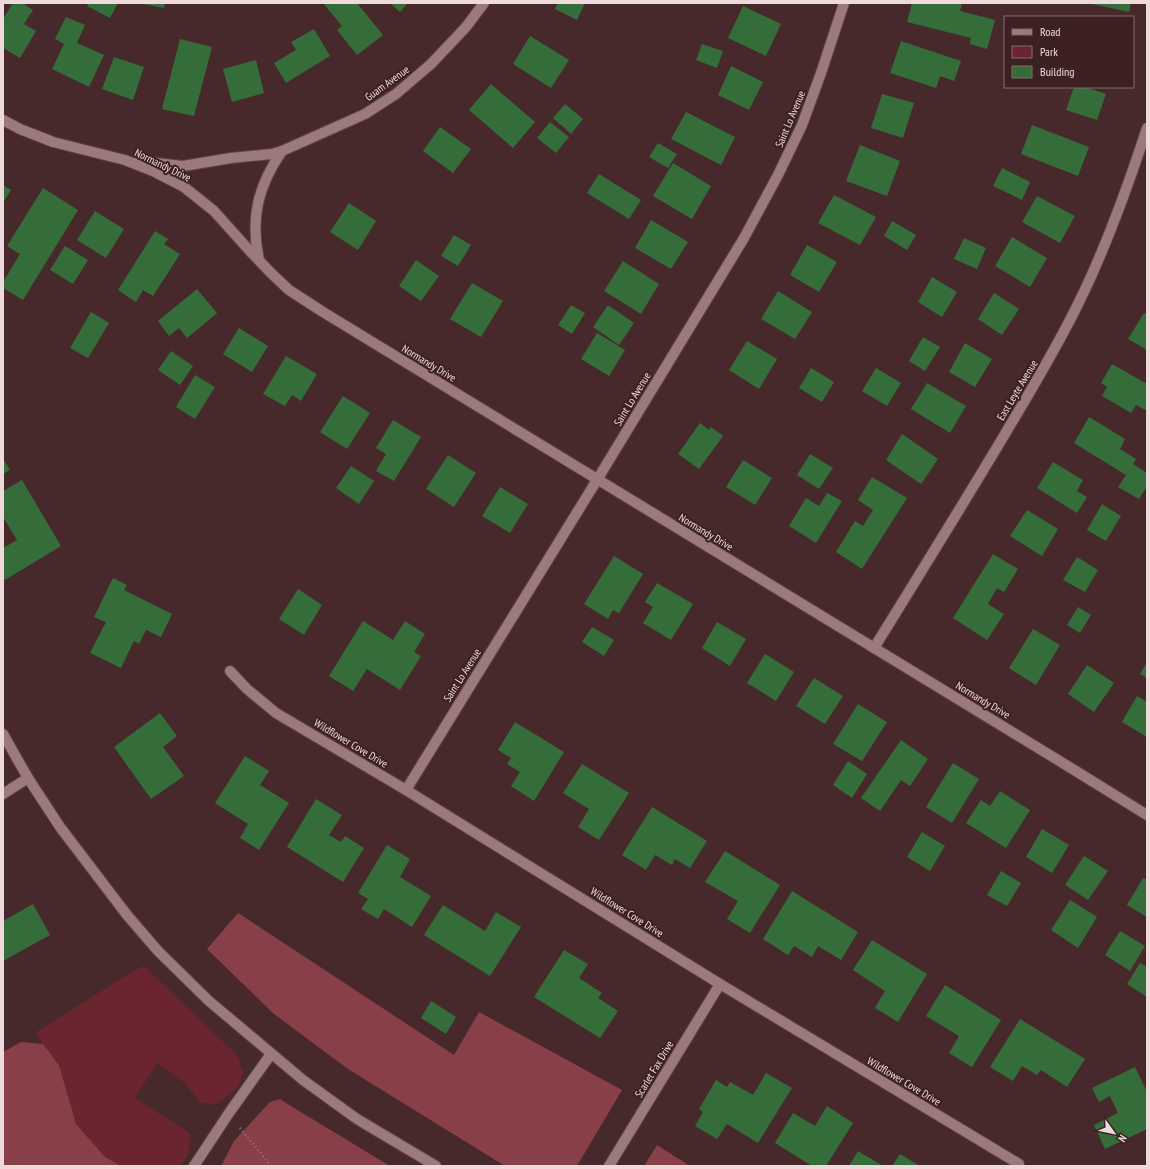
<svg xmlns="http://www.w3.org/2000/svg" width="1150" height="1169" font-family="'PT Sans Narrow',sans-serif">
<style>
.green{fill:#6a252f}
.forest{fill:#893f47}
.building{fill:#346d39}
.lines{fill:none;stroke-linecap:round;stroke-linejoin:round}
.service-casing{stroke:#5e4548;stroke-width:12}
.minor-casing{stroke:#5e4548;stroke-width:12}
.path{stroke:#947a7c;stroke-width:2.5;stroke-dasharray:1 3;stroke-linecap:butt}
.service{stroke:#9c797b;stroke-width:10}
.minor{stroke:#9c797b;stroke-width:10}
.labels{text-anchor:middle;stroke-width:4;stroke-linejoin:round;paint-order:stroke}
.street-label{font-size:11px;fill:#eedadb;stroke:#3c2022}
</style>
<rect width="100%" height="100%" fill="#47292c"/>
<!-- green -->
<path class="green" d="M144 966 237 1055 243 1073 237 1088 217 1104 200 1103 185 1083 157 1063 135 1098 190 1133 189 1152 180 1166H121L105 1157 76 1124 59 1065 35 1033 133 971Z"/>
<!-- forest -->
<g class="forest">
<path d="M238 913 454 1055 479 1012 622 1090 577 1166H505L348 1069 274 1014 207 949Z"/>
<path d="M21 1042 43 1044 59 1065 76 1124 105 1157 121 1166H3V1052Z"/>
<path d="M280 1099 294 1108 390 1166H221L234 1141 270 1102Z"/>
<path d="M657 1145 690 1166H644Z"/>
</g>
<!-- building -->
<g class="building">
<path d="M13 3H22L33 10 24 24 36 31 20 58 3 48V19Z"/>
<path d="M89 3H118L110 18 87 6Z"/>
<path d="M138 3H165L164 8Z"/>
<path d="M323 3H357L383 35 357 55 337 30 342 26Z"/>
<path d="M390 3H408L400 12Z"/>
<path d="M558 3H585L577 20 555 9Z"/>
<path d="M912 3H962L960 11 995 20 987 49 970 44 971 38 907 22Z"/>
<path d="M1087 3H1131L1129 12Z"/>
<path d="M743 6 781 24 766 56 728 38Z"/>
<path d="M66 17 85 25 77 43 104 55 89 87 52 69 64 44 55 39Z"/>
<path d="M314 29 330 56 286 83 274 63 296 50 291 42Z"/>
<path d="M530 36 569 60 551 88 513 64Z"/>
<path d="M180 39 212 47 194 116 162 109Z"/>
<path d="M901 41 961 61 954 81 940 76 936 88 890 73Z"/>
<path d="M702 44 723 51 717 68 696 60Z"/>
<path d="M114 57 144 67 133 100 102 89Z"/>
<path d="M256 60 264 93 232 102 223 69Z"/>
<path d="M731 66 763 82 749 110 718 95Z"/>
<path d="M491 84 535 122 513 148 469 110Z"/>
<path d="M1074 87H1085L1106 94 1097 120 1066 110Z"/>
<path d="M882 94 914 103 903 138 871 128Z"/>
<path d="M565 104 583 119 571 134 553 118Z"/>
<path d="M686 112 735 137 721 165 671 139Z"/>
<path d="M550 122 569 137 556 153 537 138Z"/>
<path d="M1032 125 1089 147 1078 176 1021 154Z"/>
<path d="M440 127 471 149 453 173 423 151Z"/>
<path d="M658 143 677 154 668 168 649 157Z"/>
<path d="M860 145 900 161 887 196 846 181Z"/>
<path d="M673 163 711 186 692 219 653 196Z"/>
<path d="M1002 168 1030 182 1022 200 993 186Z"/>
<path d="M599 174 641 200 629 219 587 193Z"/>
<path d="M3 185 11 190 3 203Z"/>
<path d="M43 188 78 210 23 300 3 288V282L20 254 7 246Z"/>
<path d="M834 195 876 217 860 245 818 223Z"/>
<path d="M1037 196 1075 216 1060 243 1022 222Z"/>
<path d="M349 203 376 221 358 250 330 232Z"/>
<path d="M95 211 124 229 106 258 77 240Z"/>
<path d="M651 220 688 242 671 269 635 248Z"/>
<path d="M892 221 916 235 907 250 884 236Z"/>
<path d="M155 231 168 239 164 244 180 254 153 296 143 290 136 302 118 290Z"/>
<path d="M454 235 471 245 458 266 441 256Z"/>
<path d="M1012 237 1047 258 1030 287 995 266Z"/>
<path d="M964 238 986 248 977 269 954 259Z"/>
<path d="M807 245 837 262 819 292 790 275Z"/>
<path d="M65 246 88 260 73 284 50 270Z"/>
<path d="M416 260 439 276 421 301 399 286Z"/>
<path d="M623 261 659 284 641 314 604 291Z"/>
<path d="M932 277 957 292 942 317 918 302Z"/>
<path d="M472 283 503 301 481 337 450 319Z"/>
<path d="M197 289 217 313 187 338 179 328 169 336 158 321Z"/>
<path d="M778 291 812 312 795 339 761 319Z"/>
<path d="M994 293 1019 309 1002 335 978 319Z"/>
<path d="M571 305 585 313 572 334 558 325Z"/>
<path d="M608 305 634 323 619 345 593 327Z"/>
<path d="M91 312 109 323 88 358 70 348Z"/>
<path d="M1144 313 1147 314V350L1128 339Z"/>
<path d="M239 328 268 346 252 372 223 354Z"/>
<path d="M597 333 625 350 609 376 581 359Z"/>
<path d="M923 337 940 347 925 371 909 361Z"/>
<path d="M747 341 777 359 759 389 729 370Z"/>
<path d="M965 343 992 359 975 387 949 372Z"/>
<path d="M171 351 193 366 180 385 158 370Z"/>
<path d="M286 356 317 374 301 401 292 395 285 406 263 394Z"/>
<path d="M1112 364 1147 384V411L1136 405 1131 413 1102 396 1107 387 1101 383Z"/>
<path d="M811 368 834 382 822 402 799 388Z"/>
<path d="M876 368 901 383 887 406 862 391Z"/>
<path d="M195 375 215 387 195 419 176 407Z"/>
<path d="M927 383 966 406 950 433 911 409Z"/>
<path d="M343 396 370 413 347 449 320 432Z"/>
<path d="M1089 417 1125 439 1120 449 1136 459 1133 464 1147 473V486L1139 499 1118 487 1126 475 1074 443Z"/>
<path d="M393 420 421 437 394 481 376 471 386 454 376 448Z"/>
<path d="M700 423 709 430 711 427 723 436 699 469 678 454Z"/>
<path d="M902 434 938 459 921 484 886 460Z"/>
<path d="M810 454 833 468 819 489 797 475Z"/>
<path d="M448 455 476 473 454 507 426 489Z"/>
<path d="M3 459 10 470 3 474Z"/>
<path d="M743 460 772 478 755 505 726 487Z"/>
<path d="M1053 462 1083 480 1077 491 1087 497 1077 513 1037 488Z"/>
<path d="M351 466 374 481 359 504 336 488Z"/>
<path d="M872 477 907 498 862 569 836 552 855 521 863 526 873 510 858 500Z"/>
<path d="M22 480 61 546 5 580 3 577V548L17 540 3 517V491Z"/>
<path d="M500 487 528 504 510 533 482 516Z"/>
<path d="M827 493 842 501 816 543 789 526 806 498 819 506Z"/>
<path d="M1102 504 1121 516 1106 541 1087 530Z"/>
<path d="M1027 510 1058 529 1042 556 1010 536Z"/>
<path d="M993 554 1018 569 1004 592 997 588 988 604 1004 614 987 640 953 618Z"/>
<path d="M614 556 643 574 619 613 613 610 608 619 584 604Z"/>
<path d="M1077 557 1098 570 1085 592 1063 580Z"/>
<path d="M113 578 127 585 124 590 172 614 161 637 146 630 139 644 134 641 121 668 90 653 106 622 94 617Z"/>
<path d="M657 583 693 604 671 640 643 623 653 607 645 602Z"/>
<path d="M298 589 322 605 304 635 279 619Z"/>
<path d="M1078 607 1091 615 1080 633 1067 625Z"/>
<path d="M363 621 393 640 405 621 425 634 414 652 421 656 400 690 367 669 353 691 329 676Z"/>
<path d="M717 622 746 639 730 666 702 648Z"/>
<path d="M592 627 614 640 604 656 582 642Z"/>
<path d="M1033 629 1060 645 1036 685 1009 668Z"/>
<path d="M765 654 794 672 776 701 747 683Z"/>
<path d="M1147 662V678L1140 674Z"/>
<path d="M1087 665 1114 683 1094 712 1068 694Z"/>
<path d="M814 678 843 696 825 724 796 706Z"/>
<path d="M1137 696 1147 702V737L1122 722Z"/>
<path d="M858 704 887 722 862 761 833 744Z"/>
<path d="M160 713 177 736 163 747 184 776 151 799 114 747Z"/>
<path d="M515 722 564 752 534 801 511 786 520 772 507 764 511 758 498 750Z"/>
<path d="M901 740 928 759 910 786 901 780 880 811 861 798Z"/>
<path d="M245 756 269 771 260 785 289 803 259 850 240 838 248 824 215 803Z"/>
<path d="M848 761 867 774 852 798 833 785Z"/>
<path d="M953 763 979 779 952 823 926 807Z"/>
<path d="M582 764 629 793 599 840 578 827 589 809 563 793Z"/>
<path d="M1000 791 1030 810 1006 848 966 823 981 800 990 806Z"/>
<path d="M316 799 342 815 329 835 341 842 345 836 364 848 343 882 287 847Z"/>
<path d="M652 807 707 841 690 868 675 859 672 865 655 855 646 870 622 855Z"/>
<path d="M1042 829 1069 845 1052 873 1026 857Z"/>
<path d="M922 832 945 846 930 871 907 857Z"/>
<path d="M387 845 410 859 400 877 431 896 412 927 384 909 378 919 361 909 368 899 358 893Z"/>
<path d="M725 851 780 885 750 933 727 919 738 901 705 882Z"/>
<path d="M1084 856 1108 871 1088 900 1065 885Z"/>
<path d="M1001 871 1021 883 1007 906 987 895Z"/>
<path d="M1143 878 1147 880V917L1127 905Z"/>
<path d="M792 891 858 932 841 960 818 946 812 957 794 946 788 955 763 939Z"/>
<path d="M1070 900 1097 917 1078 948 1051 930Z"/>
<path d="M33 904 50 935 3 961V921Z"/>
<path d="M443 905 485 931 496 912 521 927 490 976 424 935Z"/>
<path d="M1120 931 1145 946 1130 971 1105 955Z"/>
<path d="M872 940 927 974 898 1022 875 1008 885 991 853 970Z"/>
<path d="M564 950 588 964 579 978 602 993 598 998 618 1011 600 1038 534 997Z"/>
<path d="M1140 963 1147 967V997L1127 984Z"/>
<path d="M945 985 1001 1020 972 1067 949 1053 959 1036 926 1016Z"/>
<path d="M431 1001 456 1017 446 1034 421 1018Z"/>
<path d="M1020 1019 1085 1059 1067 1087 1041 1070 1037 1075 1022 1066 1013 1081 990 1067Z"/>
<path d="M1135 1067 1147 1092V1129L1105 1149 1094 1125 1118 1113 1110 1096 1099 1102 1092 1088Z"/>
<path d="M766 1073 792 1088 758 1143 727 1124 717 1139 695 1126 703 1112 699 1109 716 1080 727 1087 730 1082 753 1095Z"/>
<path d="M827 1106 853 1123 826 1166H812L775 1143 793 1113 815 1126Z"/>
<path d="M858 1151 883 1166H849Z"/>
<path d="M900 1154 920 1166H892Z"/>
</g>
<g class="lines">
<defs>
<path id="service" d="M194 1166 229 1113 271 1054"/>
<g id="minor">
<path d="M3 120 20 129 53 142 125 160 153 171 184 187 214 211 249 250 270 272 289 290 323 312 1053 757 1147 815"/>
<path d="M137 161 183 166 231 158 272 154 282 151 365 114 396 94 431 64 466 27 484 3"/>
<path d="M259 260C250 218 258 186 282 151"/>
<path d="M874 648C918 577 962 506 1005 434 1031 390 1058 346 1080 300 1107 245 1128 186 1147 128"/>
<path d="M230 671 247 689 276 713 406 790 720 984 1019 1164"/>
<path d="M3 734 28 778 60 827 127 915 158 951 209 1001 303 1080 357 1119 436 1166"/>
<path d="M406 790 597 480 744 238 778 175 802 125 821 73 844 3"/>
<path d="M3 794 28 778"/>
<path d="M609 1166 720 984"/>
</g>
</defs>
<!-- service casing -->
<use href="#service" class="service-casing"/>
<!-- minor casing -->
<use href="#minor" class="minor-casing"/>
<!-- path -->
<path class="path" d="M240 1128 271 1166"/>
<!-- service -->
<use href="#service" class="service"/>
<!-- minor -->
<use href="#minor" class="minor"/>
</g>
<g class="labels">
<!-- street labels -->
<g class="street-label">
<text transform="translate(387 83) rotate(-36)" y="4">Guam Avenue</text>
<text transform="translate(790 119) rotate(-67)" y="4">Saint Lo Avenue</text>
<text transform="translate(163 165) rotate(26)" y="4">Normandy Drive</text>
<text transform="translate(429 363) rotate(31)" y="4">Normandy Drive</text>
<text transform="translate(1017 390) rotate(-59)" y="4">East Leyte Avenue</text>
<text transform="translate(632 399) rotate(-59)" y="4">Saint Lo Avenue</text>
<text transform="translate(706 532) rotate(31)" y="4">Normandy Drive</text>
<text transform="translate(462 675) rotate(-58)" y="4">Saint Lo Avenue</text>
<text transform="translate(983 700) rotate(31)" y="4">Normandy Drive</text>
<text transform="translate(351 743) rotate(31)" y="4">Wildflower Cove Drive</text>
<text transform="translate(627 912) rotate(32)" y="4">Wildflower Cove Drive</text>
<text transform="translate(654 1069) rotate(-59)" y="4">Scarlet Fax Drive</text>
<text transform="translate(904 1081) rotate(31)" y="4">Wildflower Cove Drive</text>
</g>
</g>
<!-- border -->
<rect width="1150" height="1169" fill="none" stroke="#eedadb" stroke-width="8"/>
<!-- legend -->
<rect x="1004" y="16" width="130" height="72" fill="#3c2022" stroke="#836a6c"/>
<rect x="1012" y="29" width="20" height="6" fill="#9c797b" stroke="#836a6c"/>
<text x="1040" y="36" font-size="12" fill="#eedadb">Road</text>
<rect x="1012" y="46" width="20" height="12" fill="#6a252f" stroke="#836a6c"/>
<text x="1040" y="56" font-size="12" fill="#eedadb">Park</text>
<rect x="1012" y="66" width="20" height="12" fill="#346d39" stroke="#836a6c"/>
<text x="1040" y="76" font-size="12" fill="#eedadb">Building</text>
<!-- north arrow -->
<g transform="translate(1114 1133) rotate(123)" stroke="#3c2022" stroke-width="3" paint-order="stroke">
<path d="M0-3L7 15L0 10L-7 15Z" fill="#eedadb"/>
<text y="-6" font-size="11" font-weight="bold" text-anchor="middle" fill="#eedadb">N</text>
</g>
</svg>
